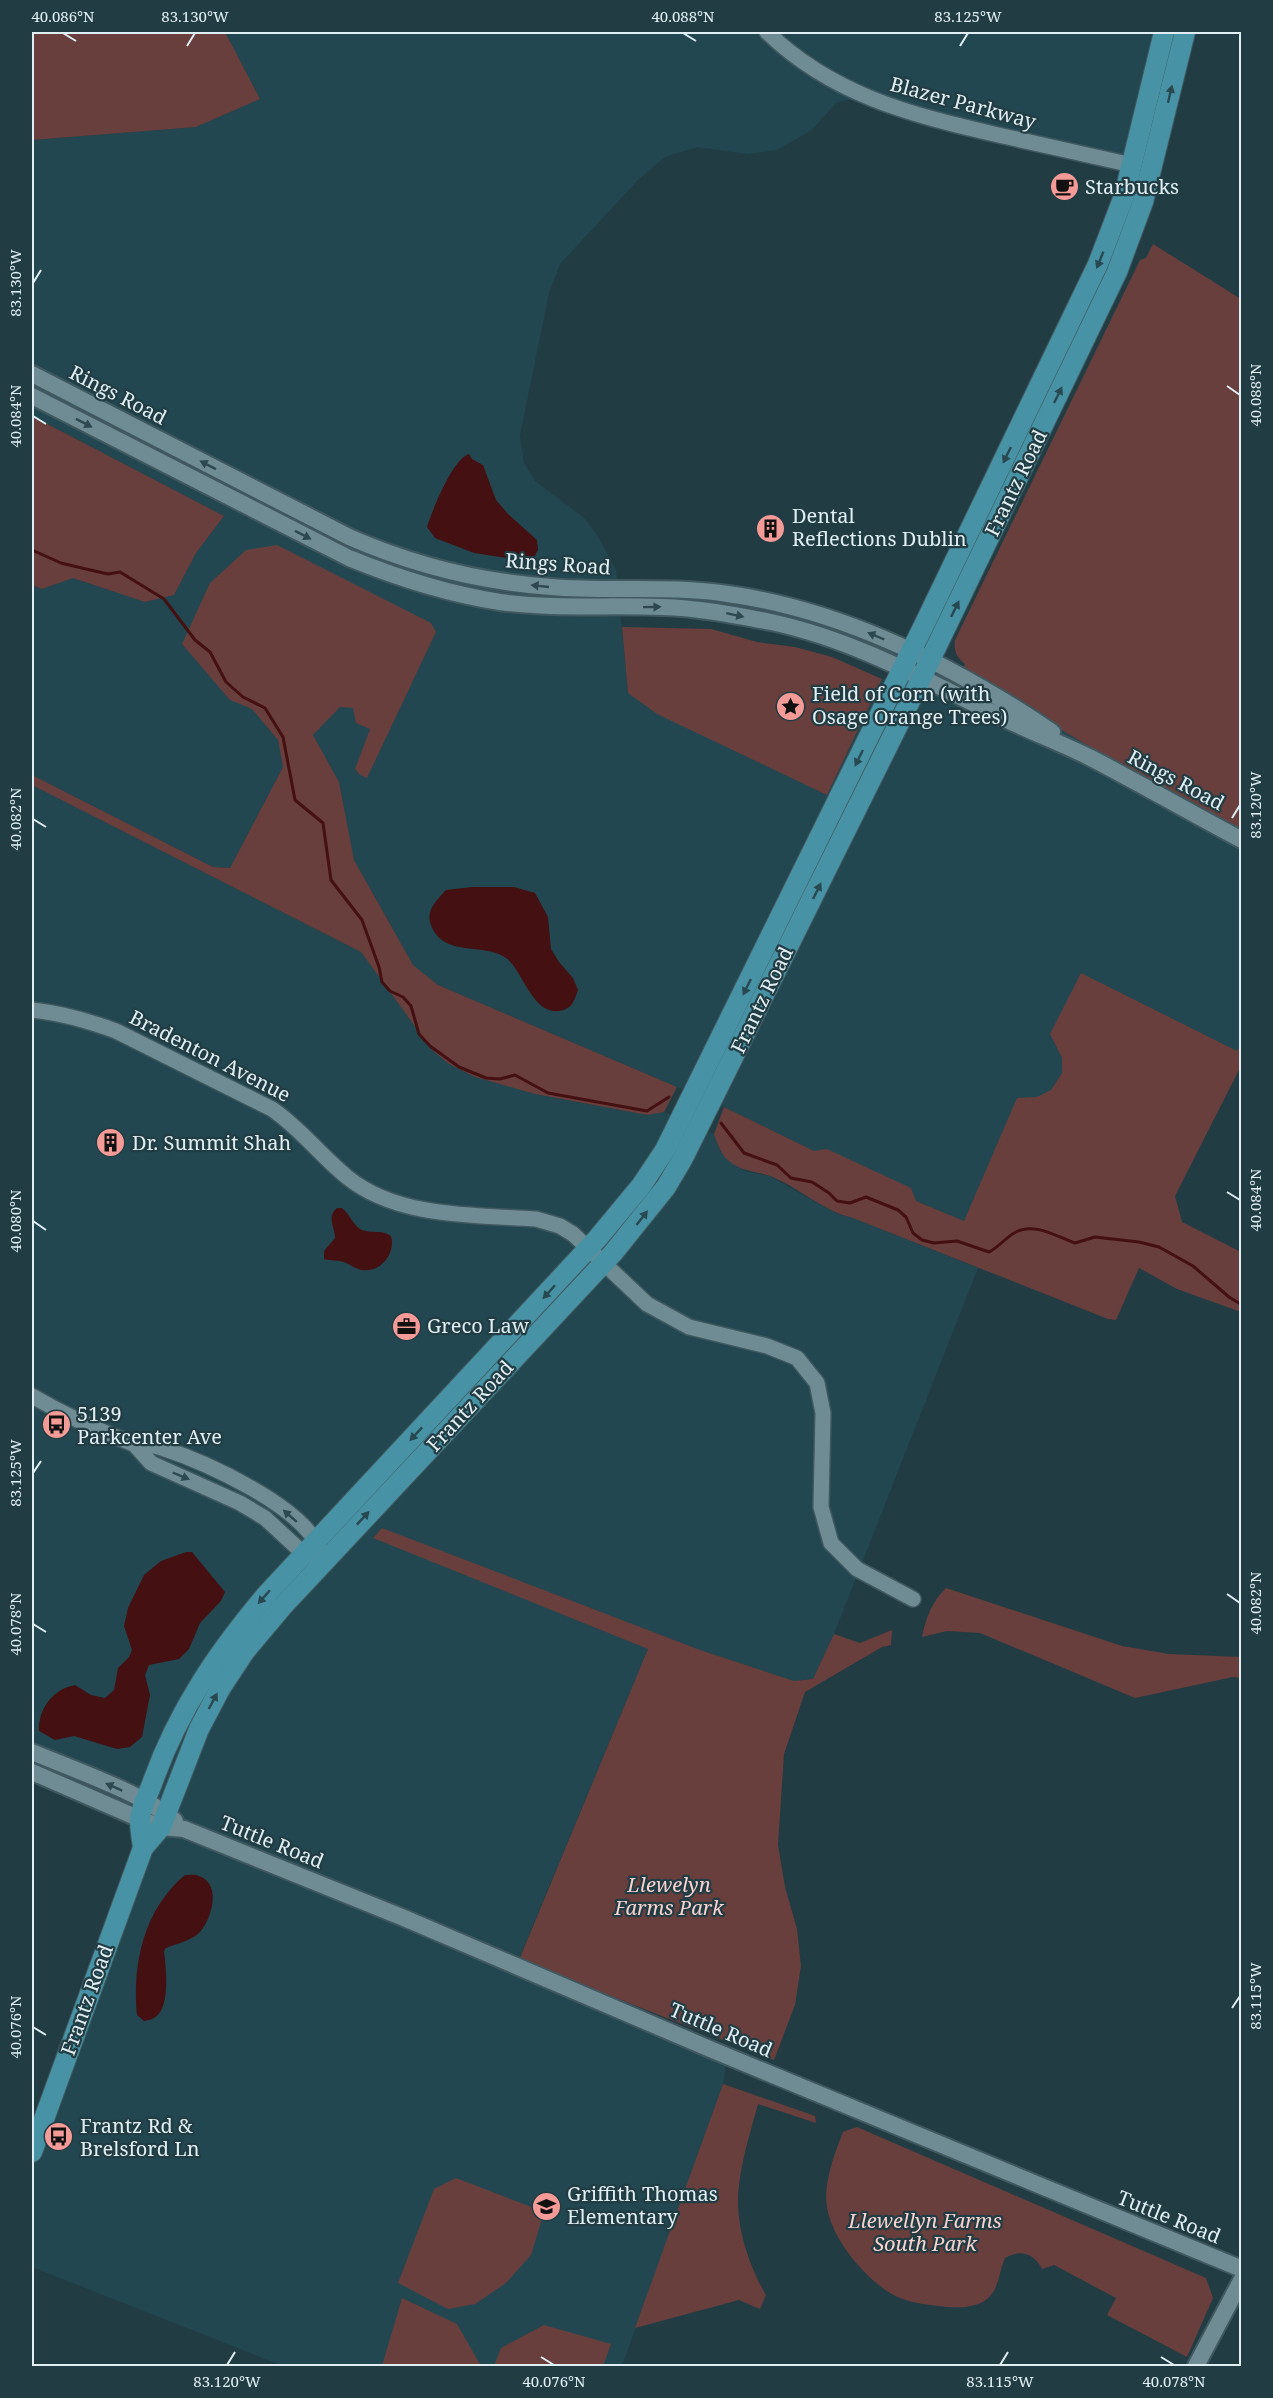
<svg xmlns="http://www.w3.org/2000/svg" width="1273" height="2398" font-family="'Noto Serif',serif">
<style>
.built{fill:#224750}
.green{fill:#683f3d}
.water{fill:#441011}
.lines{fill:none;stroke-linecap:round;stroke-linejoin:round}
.stream{stroke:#441011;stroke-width:3}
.tertiary-casing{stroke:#40585f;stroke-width:18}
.secondary-casing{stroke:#40585f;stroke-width:20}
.primary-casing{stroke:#40585f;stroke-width:22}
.tertiary{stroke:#6f8c94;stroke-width:15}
.secondary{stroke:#6f8c94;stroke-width:16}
.primary{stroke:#4792a4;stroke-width:20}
.oneway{fill:#284952}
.oneway2{fill:#2e484f}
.ticks{fill:none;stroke:#e0eff4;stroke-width:2}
.labels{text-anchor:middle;stroke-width:4.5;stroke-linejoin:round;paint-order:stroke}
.street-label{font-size:20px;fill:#e0eff4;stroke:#223c43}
.poi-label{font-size:20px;fill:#e0eff4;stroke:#223c43;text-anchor:start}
.park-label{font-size:20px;font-style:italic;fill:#fad3d0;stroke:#223c43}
.neatline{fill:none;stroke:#e0eff4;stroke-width:2}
.ticks-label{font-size:15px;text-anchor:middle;fill:#e0eff4}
</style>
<rect width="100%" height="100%" fill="#223c43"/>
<!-- built -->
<g class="built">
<path d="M225 32H1175L1142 175 888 114 852 99 836 103 812 130 777 150 748 154 697 147 665 157 639 179 560 264 549 293 520 435 524 463 535 481 584 518 597 535 616 570 628 692 827 795 882 679 962 671 1158 787 1241 832V1044L1238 1052 1050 1034 1062 1058V1073L1051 1090 1038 1097 975 1196 964 1221 916 1201 724 1107 438 985 413 965 354 860 339 783 313 735 340 706 353 708 371 729 355 769 367 777 436 632 431 623 230 699 252 709 278 740 283 767 230 868 213 867 32 775V585L42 589 72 578 145 602 174 595 196 553 224 516 32 416V140L196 127 260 99Z"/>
<path d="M32 785 361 952 432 1050 449 1064 475 1077 535 1094 646 1115 664 1112 714 1134 720 1150 729 1161 745 1171 769 1176 837 1214 853 1218 978 1268 834 1634 813 1679 794 1681 700 1650 383 1529 373 1537 648 1649 513 1973 726 2064 723 2084 622 2366H283L32 2267V2138L152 1813 32 1762Z"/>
</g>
<!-- green -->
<g class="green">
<path d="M32 32H225L260 99 196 127 32 140Z"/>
<path d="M1153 244 1241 299V832L1158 787 962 671 965 664C956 656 954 652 955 640L1140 260 1146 258Z"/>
<path d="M32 416 224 516 196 553 174 595 145 602 73 578 42 589 32 585Z"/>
<path d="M277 545 431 623 436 632 367 778 360 775 355 769 370 729 356 723 353 708 340 707 313 735 339 782 354 860 413 965 438 985 677 1087 664 1112 647 1115 535 1094 475 1077 449 1064 432 1050 361 952 32 785V775L213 867 230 868 283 767 278 740 252 709 230 700 182 644 210 583 246 550Z"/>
<path d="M622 627 711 629 757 642 795 647 832 657 882 679 827 795 657 714 628 693Z"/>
<path d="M1081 973 1237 1051 1241 1044V1066L1175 1196 1182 1222 1241 1252V1312L1177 1289 1139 1268 1116 1320 1108 1319 853 1218C822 1211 799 1187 770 1176 756 1171 743 1172 730 1162 721 1155 718 1145 714 1134L724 1107 814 1151 827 1149 911 1188 916 1201 964 1221 1017 1098 1037 1097 1051 1090 1062 1073V1058L1050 1034Z"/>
<path d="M382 1528 700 1650 794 1681 813 1679 834 1634 860 1643 892 1630 891 1645 882 1647 805 1692 784 1754 778 1845 785 1887 797 1929 801 1966 795 2005 774 2060 519 1960 648 1649 373 1538Z"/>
<path d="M946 1588 1122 1646 1169 1654 1241 1657V1678L1233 1677 1135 1698 980 1633 947 1631 922 1637C926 1617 932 1602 946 1588Z"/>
<path d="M723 2084 815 2116 816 2123 758 2104C751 2130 742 2158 739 2185 734 2222 748 2264 766 2295L760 2309 739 2300 635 2328Z"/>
<path d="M857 2127 1206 2278 1213 2298 1187 2357 1107 2315 1116 2298 1054 2265 1042 2269C1034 2253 1020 2249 1005 2258 999 2271 999 2290 987 2299 975 2309 953 2308 939 2306 923 2304 904 2302 890 2293 863 2276 832 2239 827 2207 823 2185 835 2152 843 2132Z"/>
<path d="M456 2178 544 2212 531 2255 506 2283 475 2304 448 2309 398 2283 434 2189Z"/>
<path d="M402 2298 457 2324 481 2366H382Z"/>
<path d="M544 2325 611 2344 603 2366H494L501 2348Z"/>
</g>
<!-- water -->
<g class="water">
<path d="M469 454 472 459 483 465 496 500 508 514 537 540 538 550 534 557 519 560 474 553 435 538 427 527C432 511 453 458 469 454Z"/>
<path d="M472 887H514L535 893 548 917 551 949 559 962 573 978 578 990C574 1002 571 1010 558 1011 532 1014 522 969 506 958 484 942 443 958 431 925 425 911 437 900 446 890Z"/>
<path d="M337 1208H342C350 1214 353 1226 362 1230 373 1234 381 1229 391 1236 396 1253 381 1273 362 1270 355 1269 350 1264 344 1262 338 1260 331 1261 324 1259V1251L335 1238C335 1227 326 1217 337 1208Z"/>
<path d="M186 1552H192L225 1592 221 1601 200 1623 189 1649 179 1659 149 1665 145 1675 150 1695 142 1737 130 1747 117 1749 74 1736 55 1740 39 1731C38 1709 53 1689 75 1685L91 1695 105 1698 114 1690 118 1668 129 1657 132 1650 124 1626 128 1608 144 1575 161 1561Z"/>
<path d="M185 1875C189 1875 196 1874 199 1876 223 1884 211 1922 198 1934 189 1941 176 1944 166 1948L164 1951C166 1968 171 2009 154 2018 151 2020 147 2020 144 2021L137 2015C132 1964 144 1909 185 1875Z"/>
</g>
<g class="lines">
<!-- stream -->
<g class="stream">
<path d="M32 550 61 563 86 569 108 574 120 572 164 599 195 640 210 652 226 682 243 697 265 708 283 737 295 800 323 823 331 880 362 920 379 967 382 982 390 991 403 997 411 1006 419 1034 430 1046 459 1067 486 1078 500 1079 515 1075 548 1093 647 1111 669 1097"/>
<path d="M721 1123 744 1153 777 1165 791 1178 812 1182 829 1193 837 1201 850 1203 866 1197 898 1210 906 1217 913 1233 922 1240 934 1243 957 1241 989 1252C999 1247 1006 1237 1016 1232 1035 1222 1057 1237 1075 1243L1095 1237 1139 1242 1159 1247 1193 1266 1229 1297 1242 1305"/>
</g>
<defs>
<g id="tertiary">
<path d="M767 32C832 95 909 114 994 134 1040 144 1086 155 1132 165"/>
<path d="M32 1010C61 1013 89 1021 116 1031L272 1109C300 1128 321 1156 347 1177 397 1218 474 1215 536 1219L560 1226 573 1234 647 1304 689 1327 767 1346 797 1358 817 1383 823 1413 821 1507 831 1543 857 1569 913 1599"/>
<path d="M32 1396C63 1414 97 1430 131 1443 141 1446 152 1444 162 1448 205 1462 303 1506 320 1550"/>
<path d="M134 1444 151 1463 240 1503 265 1518 304 1554 313 1557"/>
</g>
<g id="secondary">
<path d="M32 374 349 537C413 565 481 582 551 587 610 592 669 585 728 594 843 610 956 667 1052 732"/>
<path d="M32 396 349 558C398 578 448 594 500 602 554 609 608 605 662 607 699 608 735 615 771 622 851 639 922 678 995 714 1026 730 1059 742 1091 758 1141 784 1191 813 1242 840"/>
<path d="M32 1752C72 1769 143 1793 175 1821"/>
<path d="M32 1772 140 1819 161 1827 184 1829 404 1918 710 2049 1242 2269"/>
<path d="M1196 2366 1242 2279"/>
</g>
<g id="primary">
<path d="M143 1848C142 1839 140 1830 140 1821 140 1808 149 1793 153 1781 179 1709 218 1652 267 1594L597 1239 641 1186 665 1150 926 621 1098 264 1124 196 1164 32"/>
<path d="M32 2152 143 1848 161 1827 199 1729 220 1689 245 1651 282 1607 613 1253 666 1187 682 1160 916 689 1117 272 1143 202 1185 32"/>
</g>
</defs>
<!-- tertiary casing -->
<use href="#tertiary" class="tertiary-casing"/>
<!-- secondary casing -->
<use href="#secondary" class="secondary-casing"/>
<!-- primary casing -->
<use href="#primary" class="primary-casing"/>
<!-- tertiary -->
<use href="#tertiary" class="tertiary"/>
<!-- secondary -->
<use href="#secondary" class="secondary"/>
<!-- primary -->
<use href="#primary" class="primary"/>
</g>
<!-- one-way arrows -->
<defs><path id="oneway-solid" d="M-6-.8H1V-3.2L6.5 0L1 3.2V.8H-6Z" transform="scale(1.5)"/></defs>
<g class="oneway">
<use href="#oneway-solid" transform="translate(1170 94) rotate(-77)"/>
<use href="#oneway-solid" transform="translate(1100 260) rotate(112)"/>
<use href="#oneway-solid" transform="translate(1058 395) rotate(-64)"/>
<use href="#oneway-solid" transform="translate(1007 455) rotate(116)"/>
<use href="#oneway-solid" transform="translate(955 609) rotate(-64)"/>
<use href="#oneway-solid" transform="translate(859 758) rotate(116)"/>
<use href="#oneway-solid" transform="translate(817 891) rotate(-64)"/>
<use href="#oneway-solid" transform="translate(747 987) rotate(116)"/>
<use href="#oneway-solid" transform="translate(642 1218) rotate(-52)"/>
<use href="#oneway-solid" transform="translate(549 1292) rotate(132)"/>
<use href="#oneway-solid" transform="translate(416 1434) rotate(133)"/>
<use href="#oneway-solid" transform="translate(363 1518) rotate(-47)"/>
<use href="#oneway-solid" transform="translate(264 1597) rotate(131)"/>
<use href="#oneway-solid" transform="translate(213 1701) rotate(-62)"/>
</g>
<g class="oneway2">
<use href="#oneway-solid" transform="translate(84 423) rotate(27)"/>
<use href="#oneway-solid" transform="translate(208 465) rotate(-153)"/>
<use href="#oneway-solid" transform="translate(303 535) rotate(27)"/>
<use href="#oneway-solid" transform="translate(540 586) rotate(-174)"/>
<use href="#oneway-solid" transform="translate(652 607) rotate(-1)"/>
<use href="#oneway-solid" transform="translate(735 615) rotate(12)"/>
<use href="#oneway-solid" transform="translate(876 636) rotate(-157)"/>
<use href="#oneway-solid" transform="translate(181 1476) rotate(23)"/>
<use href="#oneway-solid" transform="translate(290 1516) rotate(-139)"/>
<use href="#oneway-solid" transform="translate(114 1787) rotate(-156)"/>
</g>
<!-- ticks -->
<path class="ticks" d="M63 33 76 41M683 33 696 41M187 46 195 33M960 46 968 33M33 283 41 270M1227 386 1240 395M33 416 46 424M1232 818 1240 805M33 819 46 827M1227 1192 1240 1200M33 1221 46 1230M33 1473 41 1461M1227 1594 1240 1603M33 1624 46 1632M1232 2008 1240 1996M33 2027 46 2035M541 2357 554 2365M1161 2357 1174 2365M227 2365 235 2352M1000 2365 1008 2352"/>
<!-- icons -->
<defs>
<symbol id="cafe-disc" viewBox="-11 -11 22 22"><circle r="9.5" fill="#f59b97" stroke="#223c43"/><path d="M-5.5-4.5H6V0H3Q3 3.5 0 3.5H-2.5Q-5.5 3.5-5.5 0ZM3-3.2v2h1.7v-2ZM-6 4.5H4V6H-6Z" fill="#111"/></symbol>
<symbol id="building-disc" viewBox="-11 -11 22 22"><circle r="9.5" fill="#f59b97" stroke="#223c43"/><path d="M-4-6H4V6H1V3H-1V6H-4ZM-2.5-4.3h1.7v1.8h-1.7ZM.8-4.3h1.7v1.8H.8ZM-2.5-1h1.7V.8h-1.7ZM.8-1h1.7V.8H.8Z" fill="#111"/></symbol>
<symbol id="sight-disc" viewBox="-11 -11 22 22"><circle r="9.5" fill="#f59b97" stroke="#223c43"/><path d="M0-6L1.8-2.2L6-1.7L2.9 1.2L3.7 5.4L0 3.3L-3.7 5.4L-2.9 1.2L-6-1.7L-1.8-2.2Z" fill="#111"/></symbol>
<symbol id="office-disc" viewBox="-11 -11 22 22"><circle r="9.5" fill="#f59b97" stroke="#223c43"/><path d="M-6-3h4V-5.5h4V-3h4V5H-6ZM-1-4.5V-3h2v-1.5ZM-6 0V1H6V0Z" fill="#111"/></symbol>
<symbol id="bus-disc" viewBox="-11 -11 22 22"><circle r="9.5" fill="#f59b97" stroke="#223c43"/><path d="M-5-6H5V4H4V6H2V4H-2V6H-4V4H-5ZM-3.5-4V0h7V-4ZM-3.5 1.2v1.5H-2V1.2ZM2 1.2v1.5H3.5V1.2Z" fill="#111"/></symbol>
<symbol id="school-disc" viewBox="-11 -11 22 22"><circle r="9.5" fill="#f59b97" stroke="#223c43"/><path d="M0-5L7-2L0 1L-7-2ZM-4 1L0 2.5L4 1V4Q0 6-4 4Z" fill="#111"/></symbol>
</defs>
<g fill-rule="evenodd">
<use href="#cafe-disc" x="1048" y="170" width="33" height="33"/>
<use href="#building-disc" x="754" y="512" width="33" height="33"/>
<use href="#sight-disc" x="774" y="690" width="33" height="33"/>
<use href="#building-disc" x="94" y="1126" width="33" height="33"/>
<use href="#office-disc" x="390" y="1310" width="33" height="33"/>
<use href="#bus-disc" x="40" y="1408" width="33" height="33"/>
<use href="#bus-disc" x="42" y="2120" width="33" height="33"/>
<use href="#school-disc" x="530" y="2190" width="33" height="33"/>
</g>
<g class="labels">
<!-- street labels -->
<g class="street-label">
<text transform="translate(963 103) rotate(15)" y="7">Blazer Parkway</text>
<text transform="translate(118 395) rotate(27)" y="7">Rings Road</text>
<text transform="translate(1016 483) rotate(-64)" y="7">Frantz Road</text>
<text transform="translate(558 564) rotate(4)" y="7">Rings Road</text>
<text transform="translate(1176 780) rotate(28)" y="7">Rings Road</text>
<text transform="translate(762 1000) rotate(-64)" y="7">Frantz Road</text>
<text transform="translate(210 1056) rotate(27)" y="7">Bradenton Avenue</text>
<text transform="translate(470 1406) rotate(-47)" y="7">Frantz Road</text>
<text transform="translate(272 1842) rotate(22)" y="7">Tuttle Road</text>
<text transform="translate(87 2000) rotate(-70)" y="7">Frantz Road</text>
<text transform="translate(721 2030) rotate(23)" y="7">Tuttle Road</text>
<text transform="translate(1169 2217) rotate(22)" y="7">Tuttle Road</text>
</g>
<!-- poi labels -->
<g class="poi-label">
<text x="1085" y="194">Starbucks</text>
<text x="792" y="523">Dental<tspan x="792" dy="23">Reflections Dublin</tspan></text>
<text x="812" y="701">Field of Corn (with<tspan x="812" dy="23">Osage Orange Trees)</tspan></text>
<text x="132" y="1150">Dr. Summit Shah</text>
<text x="427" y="1333">Greco Law</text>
<text x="77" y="1421">5139<tspan x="77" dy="23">Parkcenter Ave</tspan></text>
<text x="80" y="2133">Frantz Rd &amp;<tspan x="80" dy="23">Brelsford Ln</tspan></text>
<text x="567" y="2201">Griffith Thomas<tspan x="567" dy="23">Elementary</tspan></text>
</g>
<!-- park labels -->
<g class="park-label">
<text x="669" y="1892">Llewelyn<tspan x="669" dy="23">Farms Park</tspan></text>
<text x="925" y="2228">Llewellyn Farms<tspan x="925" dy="23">South Park</tspan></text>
</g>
</g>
<!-- border -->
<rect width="1273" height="2398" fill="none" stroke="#223c43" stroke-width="66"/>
<rect x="33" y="33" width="1207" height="2332" class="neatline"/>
<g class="ticks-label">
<text x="63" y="22">40.086°N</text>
<text x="195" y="22">83.130°W</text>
<text x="683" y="22">40.088°N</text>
<text x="968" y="22">83.125°W</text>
<text transform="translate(16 283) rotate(-90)" y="5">83.130°W</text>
<text transform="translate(1256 395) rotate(-90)" y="5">40.088°N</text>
<text transform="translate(16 416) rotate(-90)" y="5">40.084°N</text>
<text transform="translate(1256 805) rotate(-90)" y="5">83.120°W</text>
<text transform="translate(16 819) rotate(-90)" y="5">40.082°N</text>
<text transform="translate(1256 1200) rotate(-90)" y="5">40.084°N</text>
<text transform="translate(16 1221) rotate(-90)" y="5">40.080°N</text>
<text transform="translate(16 1473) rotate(-90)" y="5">83.125°W</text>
<text transform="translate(1256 1603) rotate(-90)" y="5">40.082°N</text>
<text transform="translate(16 1624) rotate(-90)" y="5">40.078°N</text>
<text transform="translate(1256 1996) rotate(-90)" y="5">83.115°W</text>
<text transform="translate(16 2027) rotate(-90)" y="5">40.076°N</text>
<text x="227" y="2387">83.120°W</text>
<text x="554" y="2387">40.076°N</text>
<text x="1000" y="2387">83.115°W</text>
<text x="1174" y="2387">40.078°N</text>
</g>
</svg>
